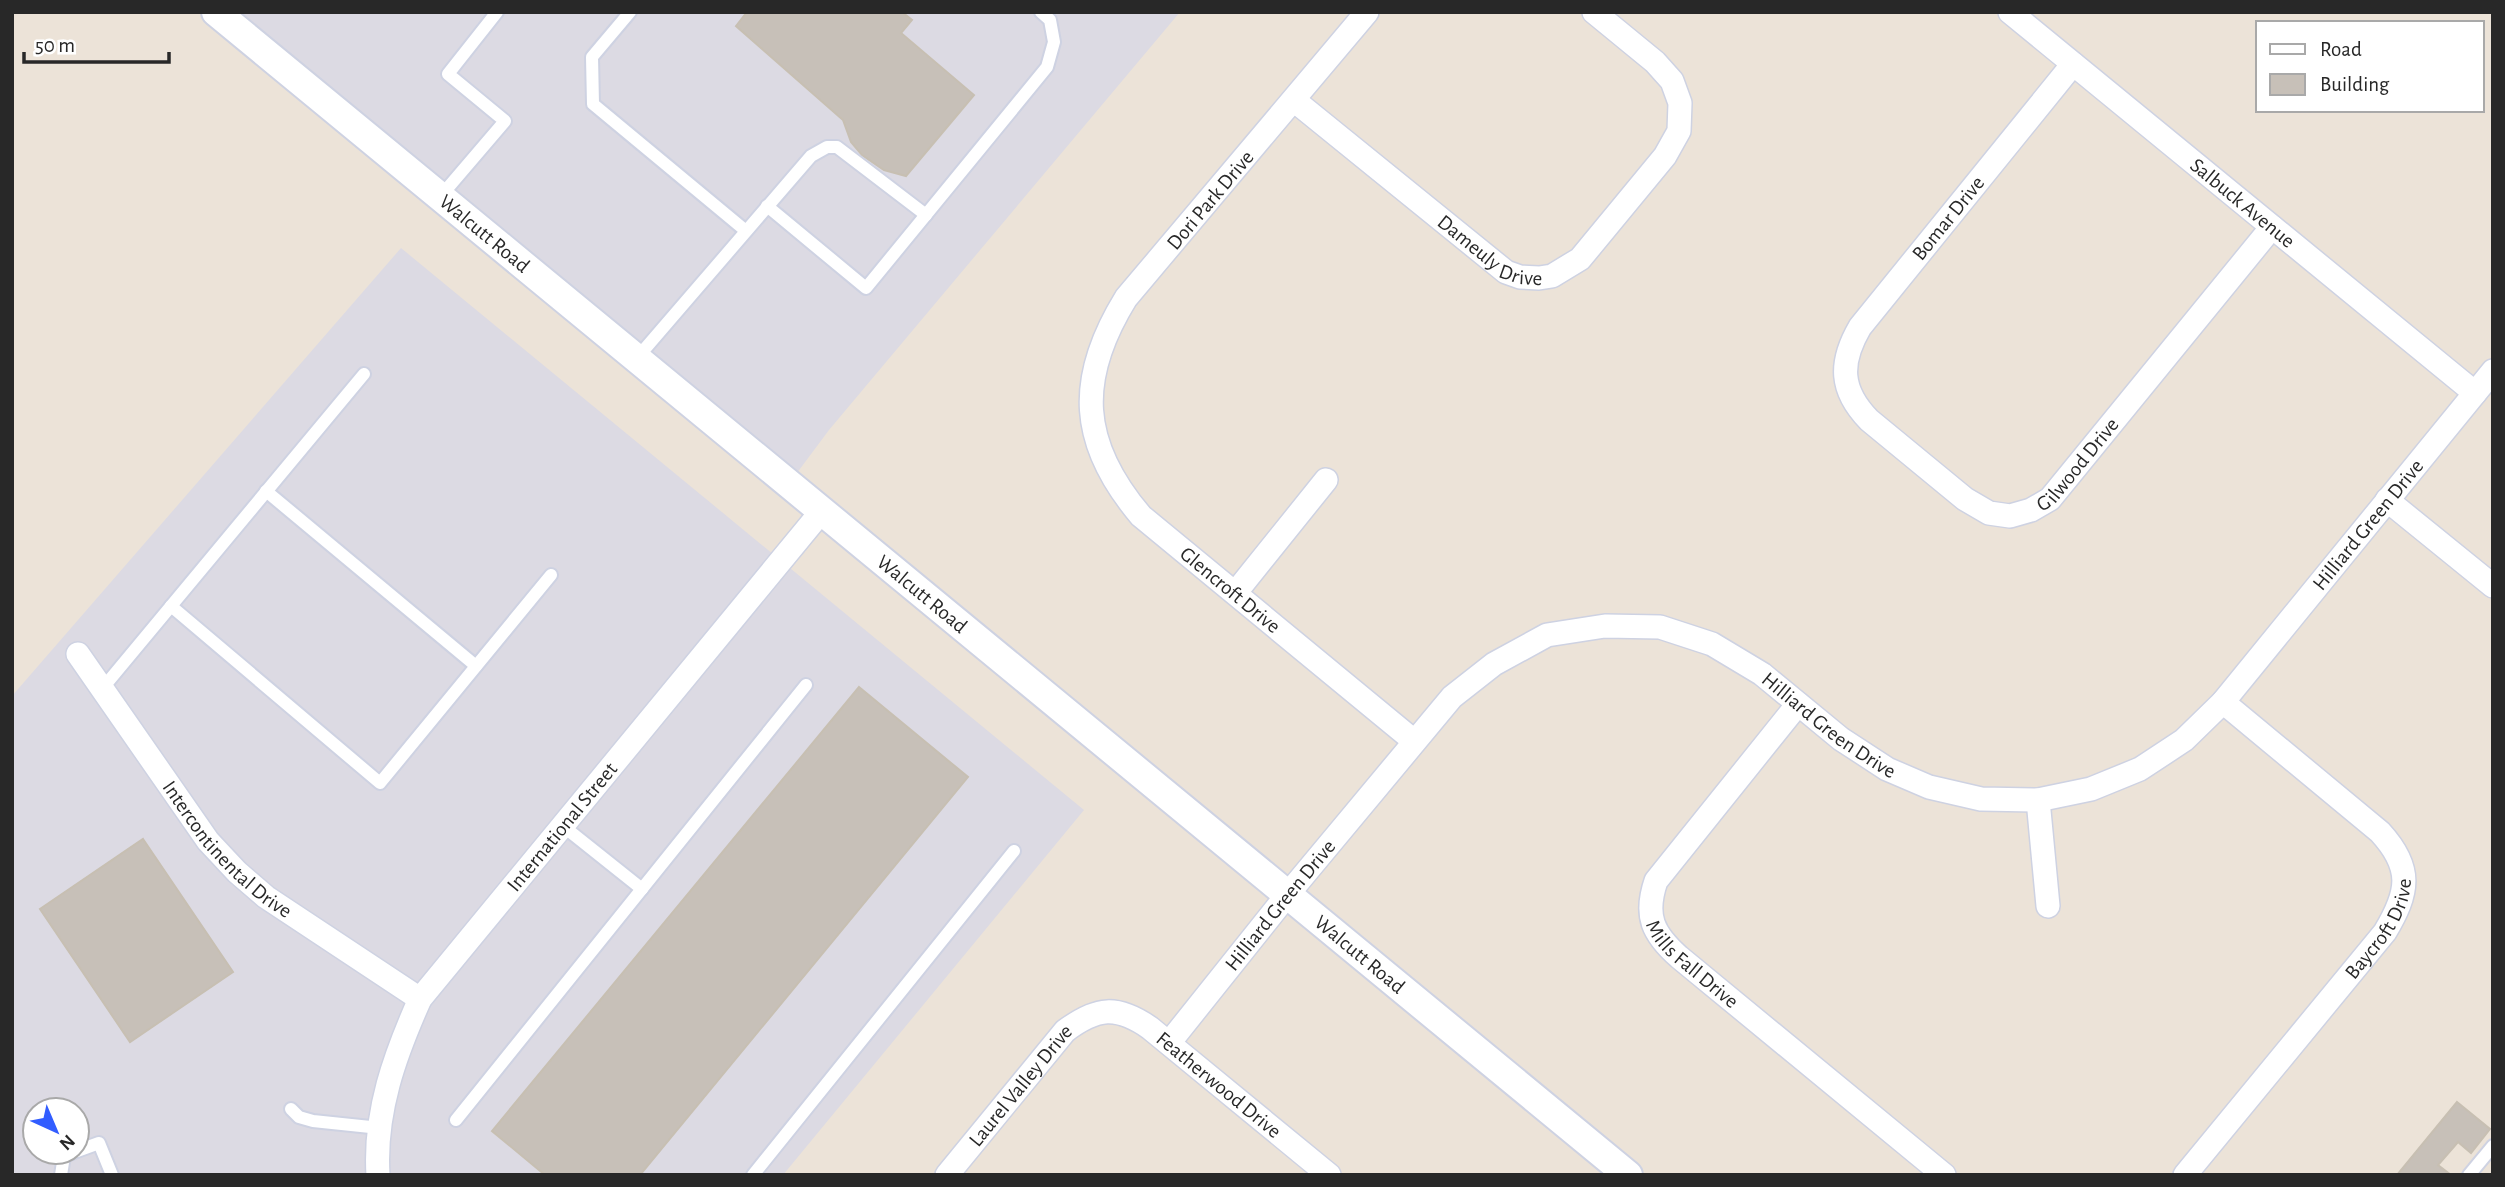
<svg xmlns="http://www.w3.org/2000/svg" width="2505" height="1187" font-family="'Alegreya Sans',sans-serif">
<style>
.industrial{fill:#dcdae3;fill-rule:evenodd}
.building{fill:#c7c0b8;stroke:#c7bfb2;stroke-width:2}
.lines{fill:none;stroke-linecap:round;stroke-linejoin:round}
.service-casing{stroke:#ced2e2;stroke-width:16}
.minor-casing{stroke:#ced2e2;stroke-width:26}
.tertiary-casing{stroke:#ced2e2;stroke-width:32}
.service{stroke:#fff;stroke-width:12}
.minor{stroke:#fff;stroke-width:23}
.tertiary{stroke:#fff;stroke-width:28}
.labels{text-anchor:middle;stroke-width:5;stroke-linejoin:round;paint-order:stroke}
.street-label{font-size:21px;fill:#282828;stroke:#fff}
</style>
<rect width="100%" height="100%" fill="#ece3d8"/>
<!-- industrial -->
<g class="industrial">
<path d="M216 12H1180L829 430 788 485Z"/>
<path d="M401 248 1084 810 783 1175H12V696ZM35 1110H77V1152H35Z"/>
</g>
<!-- building -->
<g class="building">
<path d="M747 12H902L912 20 901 33 974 95 906 176 884 170 862 155 851 142 843 120 736 26Z"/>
<path d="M859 687 968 777 640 1175H545L492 1131Z"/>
<path d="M143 839 233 972 130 1042 40 909Z"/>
<path d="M2457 1102 2490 1129 2471 1153 2458 1142 2438 1165 2451 1175H2397Z"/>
</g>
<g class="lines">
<defs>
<g id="service">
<path d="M630 12 592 57 593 104 746 231"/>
<path d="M440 197 505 121 448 74 497 12"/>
<path d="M767 206 866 288 1047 67 1054 42 1050 20 1041 12"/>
<path d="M637 358 811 156 827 147H837L926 215"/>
<path d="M266 491 476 666"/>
<path d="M171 606 380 783 551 575"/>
<path d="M102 689 364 374"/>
<path d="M563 826 642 889"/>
<path d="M291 1109 299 1117 313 1121 380 1128"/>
<path d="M456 1120 806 685"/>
<path d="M77 1151 99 1143 112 1175"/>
<path d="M61 1175 64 1156 74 1152"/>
<path d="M753 1175 1014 851"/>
<path d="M2469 1175 2493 1146"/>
</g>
<g id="minor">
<path id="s1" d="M1367 12 1126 298C1076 379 1079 443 1141 516L1414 741"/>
<path id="s2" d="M2010 12 2475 393"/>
<path id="s3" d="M2073 64 1860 327C1839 363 1840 390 1869 420L1965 499 1989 513 2010 516 2031 510 2050 499 2272 227"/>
<path id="s4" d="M1295 101 1506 272 1520 277 1539 278 1552 276 1580 259 1665 156 1679 131 1680 103 1672 81 1655 62 1594 12"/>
<path d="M2387 500 2493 586"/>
<path d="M1236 592 1326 480"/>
<path id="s5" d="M78 654 208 841 237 872 266 897 420 999"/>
<path id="s6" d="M1798 704 1656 881C1644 916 1653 934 1679 957L1944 1175"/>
<path d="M2038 800 2048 906"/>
<path id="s7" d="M1169 1043 1288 894 1452 697 1494 664 1547 635 1605 626 1660 627 1712 644 1762 674 1841 739 1887 769 1929 787 1981 799 2038 800 2091 789 2140 769 2184 740 2223 702 2493 371"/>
<path id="s8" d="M378 1175C374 1112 395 1055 420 999L821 512"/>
<path id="s9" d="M947 1175 1065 1031C1097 1007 1117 1005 1150 1028L1329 1175"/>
<path id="s10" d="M2185 1175 2385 932C2409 892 2413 868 2380 832L2223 702"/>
</g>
<g id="tertiary">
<path id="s11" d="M216 12 1628 1175"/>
</g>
</defs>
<!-- service casing -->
<use href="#service" class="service-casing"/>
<!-- minor casing -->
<use href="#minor" class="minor-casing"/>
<!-- tertiary casing -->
<use href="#tertiary" class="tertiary-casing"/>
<!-- service -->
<use href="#service" class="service"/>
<!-- minor -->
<use href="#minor" class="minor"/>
<!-- tertiary -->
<use href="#tertiary" class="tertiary"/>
</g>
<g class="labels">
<!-- street labels -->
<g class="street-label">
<text transform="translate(1210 200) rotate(-50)" y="7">Dori Park Drive</text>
<text dy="7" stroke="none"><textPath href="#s2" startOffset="301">Salbuck Avenue</textPath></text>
<text transform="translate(1948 218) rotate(-51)" y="7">Bomar Drive</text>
<text dy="7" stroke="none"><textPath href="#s11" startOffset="348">Walcutt Road</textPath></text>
<text dy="7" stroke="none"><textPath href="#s4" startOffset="248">Dameuly Drive</textPath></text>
<text dy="7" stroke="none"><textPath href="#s3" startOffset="702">Gilwood Drive</textPath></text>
<text dy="7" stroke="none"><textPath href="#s7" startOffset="1544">Hilliard Green Drive</textPath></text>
<text dy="7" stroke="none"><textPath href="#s1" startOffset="728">Glencroft Drive</textPath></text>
<text dy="7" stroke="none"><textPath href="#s11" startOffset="915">Walcutt Road</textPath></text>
<text dy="7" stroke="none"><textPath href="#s7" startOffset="872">Hilliard Green Drive</textPath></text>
<text dy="7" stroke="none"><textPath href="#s8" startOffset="406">International Street</textPath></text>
<text dy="7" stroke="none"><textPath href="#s5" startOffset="247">Intercontinental Drive</textPath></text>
<text dy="7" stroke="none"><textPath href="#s7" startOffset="177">Hilliard Green Drive</textPath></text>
<text dy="7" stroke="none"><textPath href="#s10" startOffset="315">Baycroft Drive</textPath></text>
<text dy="7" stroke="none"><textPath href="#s11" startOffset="1482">Walcutt Road</textPath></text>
<text dy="7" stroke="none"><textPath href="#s6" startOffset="327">Mills Fall Drive</textPath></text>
<text dy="7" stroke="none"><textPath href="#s9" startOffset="369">Featherwood Drive</textPath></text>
<text dy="7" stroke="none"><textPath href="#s9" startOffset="116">Laurel Valley Drive</textPath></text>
</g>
</g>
<!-- border -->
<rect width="2505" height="1187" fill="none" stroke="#282828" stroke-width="28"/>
<!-- legend -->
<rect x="2256" y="21" width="228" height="91" fill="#ffffff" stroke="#a9a9a9" stroke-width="2"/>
<rect x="2270" y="44" width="35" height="10" fill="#ffffff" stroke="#a9a9a9" stroke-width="2"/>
<text x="2320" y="56" font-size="21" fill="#282828">Road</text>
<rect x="2270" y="74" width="35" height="21" fill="#c7c0b8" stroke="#a9a9a9" stroke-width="2"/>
<text x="2320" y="91" font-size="21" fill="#282828">Building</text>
<!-- north arrow -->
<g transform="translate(56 1131) rotate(136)"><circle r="33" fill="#ffffff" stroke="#a9a9a9" stroke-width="2"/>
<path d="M0-5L12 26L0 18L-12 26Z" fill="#325dff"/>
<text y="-10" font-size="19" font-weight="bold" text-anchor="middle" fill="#282828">N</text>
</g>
<!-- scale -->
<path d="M24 52v10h145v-10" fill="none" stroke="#282828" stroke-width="3.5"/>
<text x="35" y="52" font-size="21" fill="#282828" stroke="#ffffff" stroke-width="5" paint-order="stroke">50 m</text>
</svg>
